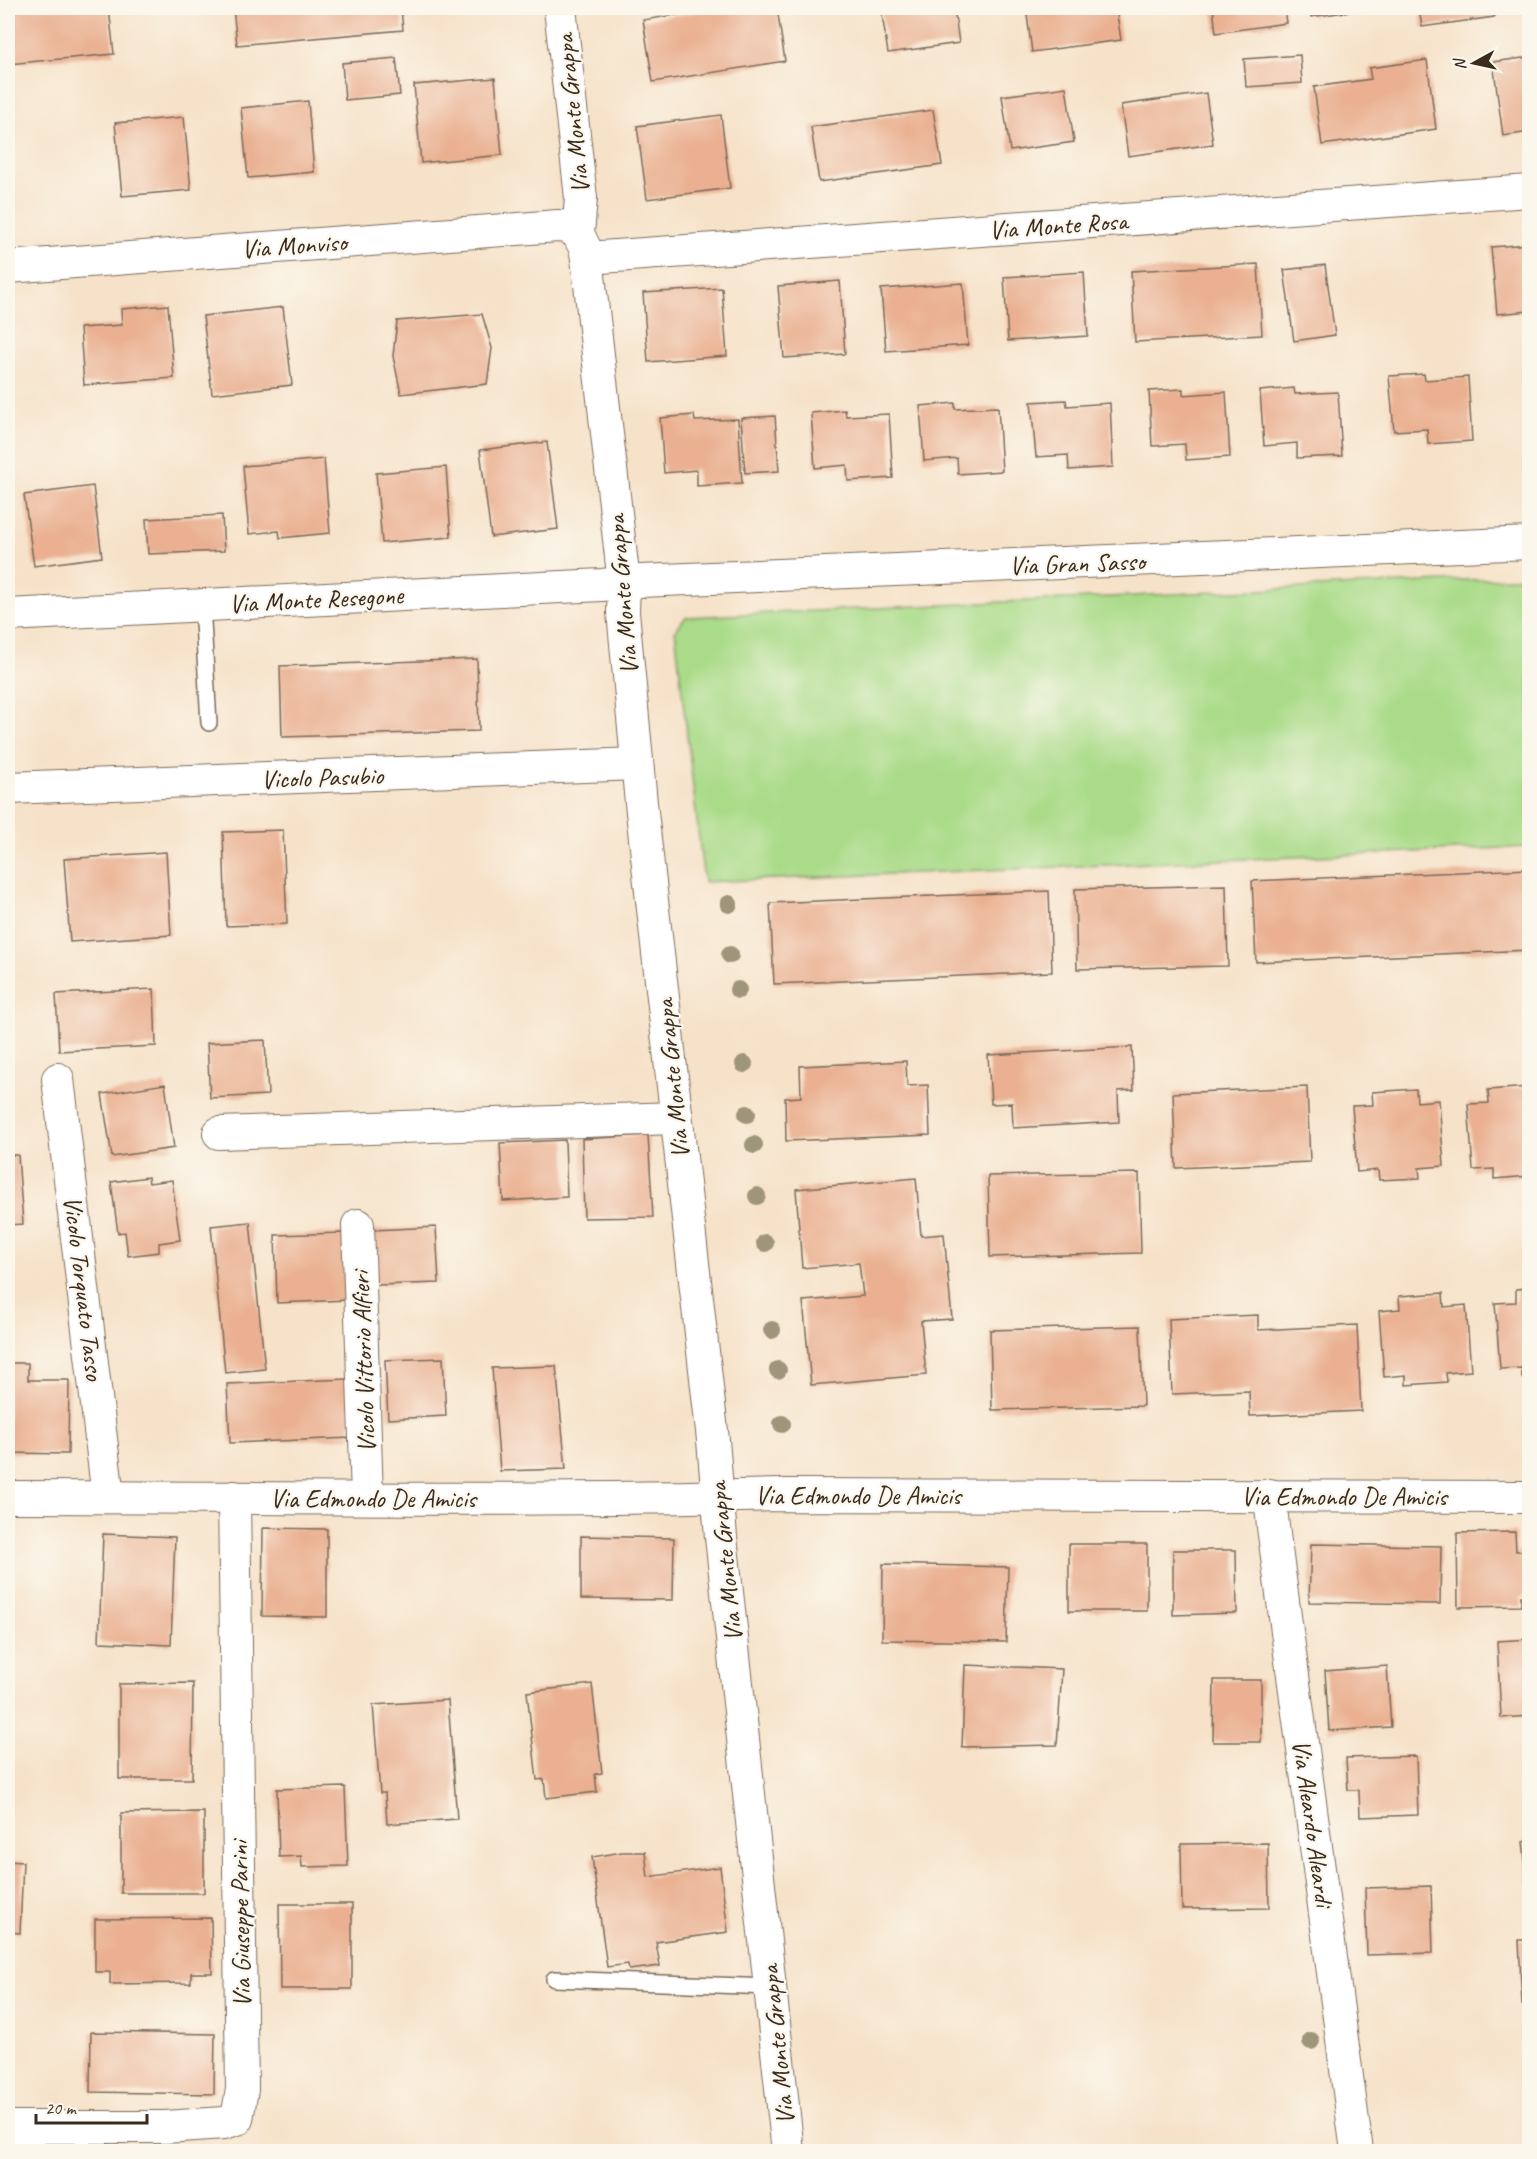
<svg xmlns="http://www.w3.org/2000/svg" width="1537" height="2159" font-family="Caveat,sans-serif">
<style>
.green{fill:#aadb89;stroke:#728254;stroke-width:1.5}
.building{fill:#eab091}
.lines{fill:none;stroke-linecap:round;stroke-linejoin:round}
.service-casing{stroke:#7c6a5a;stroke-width:18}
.minor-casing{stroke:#7c6a5a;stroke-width:34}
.service{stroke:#fff;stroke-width:15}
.minor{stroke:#fff;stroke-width:32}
.tree{fill:#9f957a}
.labels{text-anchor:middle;stroke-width:4.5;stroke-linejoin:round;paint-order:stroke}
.street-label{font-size:26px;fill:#3b2a1e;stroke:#fbf7ec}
</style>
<rect width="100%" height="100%" fill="#fbf7ec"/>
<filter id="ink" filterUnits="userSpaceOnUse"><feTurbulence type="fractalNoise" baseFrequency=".0167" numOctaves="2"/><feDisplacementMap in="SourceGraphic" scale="12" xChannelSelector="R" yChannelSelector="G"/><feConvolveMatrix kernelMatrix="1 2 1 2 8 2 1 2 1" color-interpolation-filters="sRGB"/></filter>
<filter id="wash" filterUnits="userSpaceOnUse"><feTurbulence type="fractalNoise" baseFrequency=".008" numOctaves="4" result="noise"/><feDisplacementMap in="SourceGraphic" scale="24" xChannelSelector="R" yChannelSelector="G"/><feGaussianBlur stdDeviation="1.35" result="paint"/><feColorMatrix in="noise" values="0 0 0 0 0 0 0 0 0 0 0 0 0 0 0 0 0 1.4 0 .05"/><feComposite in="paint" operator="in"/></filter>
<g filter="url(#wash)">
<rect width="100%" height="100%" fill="#f6e2c9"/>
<!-- green -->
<path class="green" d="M1529 577V847L704 882 675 630 686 617Z"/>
<g id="blocks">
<!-- building -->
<g class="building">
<path d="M8 8H109L114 54 8 64Z"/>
<path d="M233 8H401L403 30 237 45Z"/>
<path d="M720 8H777L785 61 653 82 643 20Z"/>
<path d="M881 8H954L959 43 888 53Z"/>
<path d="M1026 8H1116L1121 40 1032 52Z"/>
<path d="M1213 8H1284L1286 23 1216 33Z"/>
<path d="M1309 8H1366V9L1311 17Z"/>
<path d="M1419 8H1493L1494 17 1422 27Z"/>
<path d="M1300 55 1302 83 1246 87 1244 59Z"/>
<path d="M1530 57V132L1503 136 1493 62Z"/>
<path d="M396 58 400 95 345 100 342 63Z"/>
<path d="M1427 60 1436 129 1322 145 1314 87 1371 79 1369 68Z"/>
<path d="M495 78 502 155 421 163 414 85Z"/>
<path d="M1066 87 1074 142 1010 151 1002 96Z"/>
<path d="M1206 93 1213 144 1128 156 1121 105Z"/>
<path d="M308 101 314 172 248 178 241 108Z"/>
<path d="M933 110 942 165 819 182 811 127Z"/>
<path d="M721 115 730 188 647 199 637 126Z"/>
<path d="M184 117 191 190 122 196 115 123Z"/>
<path d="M1530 244V311L1497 314 1491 247Z"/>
<path d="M1258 264 1262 335 1135 342 1131 271Z"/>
<path d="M1325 265 1335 335 1294 341 1284 270Z"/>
<path d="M1084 272 1088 336 1008 341 1004 277Z"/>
<path d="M840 281 845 354 784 358 778 286Z"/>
<path d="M963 283 968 345 886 351 881 289Z"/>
<path d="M722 288 727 356 648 362 643 293Z"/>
<path d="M168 305 174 378 84 385 80 328 122 325 121 309Z"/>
<path d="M283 307 292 385 212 394 203 316Z"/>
<path d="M482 314 492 348 487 384 401 394 393 356 397 321Z"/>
<path d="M1424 374 1425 380 1468 377 1472 441 1428 444 1427 429 1394 431 1389 376Z"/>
<path d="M1294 388 1295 394 1338 392 1342 456 1297 458V443L1264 446 1260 391Z"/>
<path d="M1183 389V395L1226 392 1230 457 1186 460 1185 444 1152 446 1149 391Z"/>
<path d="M1066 400 1067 406 1110 403 1113 467 1069 470 1068 455 1036 457 1031 402Z"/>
<path d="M955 403V409L998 407 1002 471 958 474 957 458 924 461 920 406Z"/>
<path d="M845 410 846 416 889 414 893 478 848 481 847 465 815 468 811 413Z"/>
<path d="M694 415 695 421 738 419 742 483 697 486V470L664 473 660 418Z"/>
<path d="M775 416 779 471 745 473 741 418Z"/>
<path d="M547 442 558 529 491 537 480 450Z"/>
<path d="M324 459 330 533 280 538 279 531 249 534 243 466Z"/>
<path d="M446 467 451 537 382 543 376 473Z"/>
<path d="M93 486 102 557 34 566 24 495Z"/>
<path d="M222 515 224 551 148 554 146 519Z"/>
<path d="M477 659 479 731 282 737 280 666Z"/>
<path d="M283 830 287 924 226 926 223 832Z"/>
<path d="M166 852 171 935 70 942 64 859Z"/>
<path d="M1530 869V950L1256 962 1252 881Z"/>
<path d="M1226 885 1228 966 1077 969 1075 889Z"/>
<path d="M1049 891 1052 972 774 984 770 903Z"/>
<path d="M154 989 156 1046 59 1051 56 994Z"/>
<path d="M265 1040 268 1095 210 1098 207 1043Z"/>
<path d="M1132 1047 1134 1090 1118 1091 1119 1122 1013 1128 1012 1103 991 1104 988 1055Z"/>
<path d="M906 1061 907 1086 928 1085 930 1135 786 1141 785 1098 801 1097 800 1066Z"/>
<path d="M165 1084 174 1148 112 1157 102 1094Z"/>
<path d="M1307 1087 1310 1162 1176 1168 1173 1093Z"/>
<path d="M1530 1087V1176L1494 1179V1169L1473 1170 1468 1104 1489 1103 1488 1090Z"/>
<path d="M1416 1089 1417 1102 1439 1100 1444 1166 1419 1168 1420 1178 1379 1180 1378 1170 1357 1172 1352 1106 1373 1105 1372 1092Z"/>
<path d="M648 1135 653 1217 584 1218 582 1139Z"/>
<path d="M565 1140 567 1197 503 1201 500 1143Z"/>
<path d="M8 1155H18L23 1224 8 1225Z"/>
<path d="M1139 1173 1141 1253 990 1257 988 1176Z"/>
<path d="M148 1177 149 1183 172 1180 180 1240 159 1243V1252L128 1256 125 1232 118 1233 111 1182Z"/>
<path d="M916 1178 921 1236 944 1234 952 1319 921 1321 926 1375 811 1385 803 1301 863 1296 859 1263 802 1268 796 1189Z"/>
<path d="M250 1222 265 1369 225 1373 211 1226Z"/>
<path d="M436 1227 439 1283 376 1285 373 1230Z"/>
<path d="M344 1233 348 1300 277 1303 275 1235Z"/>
<path d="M1530 1288V1377L1522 1378V1368L1500 1369 1495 1303 1516 1302V1289Z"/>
<path d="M1443 1293 1444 1307 1466 1305 1471 1371 1446 1373 1447 1382 1406 1385V1375L1384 1377 1379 1311 1400 1309 1399 1296Z"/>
<path d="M1258 1315V1330L1357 1325 1361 1411 1250 1416 1249 1391 1172 1394 1169 1319Z"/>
<path d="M1140 1326 1143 1406 992 1410 990 1330Z"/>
<path d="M443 1358 446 1416 388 1419 385 1360Z"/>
<path d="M8 1363H28V1380H69L68 1454 8 1453Z"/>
<path d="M556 1366 566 1469 500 1471 492 1368Z"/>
<path d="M348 1379 351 1438 230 1443 227 1384Z"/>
<path d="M263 1528 327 1529V1617L262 1616Z"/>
<path d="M1515 1532 1516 1551H1530V1596H1521V1606L1458 1607 1457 1533Z"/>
<path d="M103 1534 175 1537 171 1645 99 1642Z"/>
<path d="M581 1536 674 1538 673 1600 581 1599Z"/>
<rect x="1069" y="1544" width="78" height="67"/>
<path d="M1311 1544 1441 1546 1440 1604 1309 1602Z"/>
<path d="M1173 1550H1236L1237 1613 1173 1615Z"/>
<path d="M883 1564 1008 1567 1006 1642 882 1640Z"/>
<path d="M1530 1639V1716L1501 1718 1497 1641Z"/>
<path d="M965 1665 1062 1669 1057 1745 962 1747Z"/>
<path d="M1387 1666 1391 1727 1329 1731 1325 1671Z"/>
<path d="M1214 1680H1261V1742H1213Z"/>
<path d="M193 1683 192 1779H119V1684Z"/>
<path d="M592 1684 602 1773 595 1774 597 1792 546 1798 544 1779 537 1780 527 1692Z"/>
<path d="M448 1700 457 1819 387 1824 385 1793H380L373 1705Z"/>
<path d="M1416 1756 1418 1815 1360 1817 1359 1790H1348L1346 1758Z"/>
<path d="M345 1787 348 1866 302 1867 301 1856 279 1857 277 1789Z"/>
<path d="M204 1812V1893H121V1813Z"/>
<path d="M1530 1841V1884H1528L1523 1842Z"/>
<path d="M1268 1843 1269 1908 1182 1909 1181 1844Z"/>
<path d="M622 1852H645L648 1877 720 1867 728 1932 656 1942 660 1966 629 1970 628 1964 607 1967 592 1857Z"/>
<path d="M8 1861 23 1862 20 1933 8 1932Z"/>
<path d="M1431 1886 1433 1953 1367 1955 1365 1888Z"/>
<path d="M279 1904H352V1989H280Z"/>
<path d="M211 1918 212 1973H191V1983L110 1984V1972H95V1919Z"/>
<path d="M1519 1940H1530V2005H1522Z"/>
<path d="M91 2032 215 2034 214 2094 90 2092Z"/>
</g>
</g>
</g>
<g filter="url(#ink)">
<use href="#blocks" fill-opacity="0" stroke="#7c6a5a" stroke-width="1.5"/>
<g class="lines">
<defs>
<g id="service">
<path d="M202 605 209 723"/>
<path d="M554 1979 770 1987"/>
</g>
<g id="minor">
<path d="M560 8 581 198 578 234 585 248 587 258 624 583 623 612 641 803 713 1440 721 1537 788 2152"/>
<path d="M587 258 1530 191"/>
<path d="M8 267 558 226 568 227 578 234"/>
<path d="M8 615 602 585 640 581 1530 543"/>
<path d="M8 788 637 764"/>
<path d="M58 1079 108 1497"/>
<path d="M219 1133 676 1118"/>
<path d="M358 1225 367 1498"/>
<path d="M1270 1495 1273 1527 1357 2151"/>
<path d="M8 1497C266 1497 524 1502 782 1495L1530 1497"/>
<path d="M8 2127H165L224 2123 237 2119 242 2089 234 1497"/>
</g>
</defs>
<!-- service casing -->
<use href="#service" class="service-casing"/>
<!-- minor casing -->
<use href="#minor" class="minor-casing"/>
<!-- service -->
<use href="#service" class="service"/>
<!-- minor -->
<use href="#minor" class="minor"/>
</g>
<!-- trees -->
<g class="tree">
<circle cx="729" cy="904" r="9"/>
<circle cx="730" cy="955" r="9"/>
<circle cx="738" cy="990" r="9"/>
<circle cx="744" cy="1064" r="9"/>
<circle cx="747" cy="1114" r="9"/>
<circle cx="754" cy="1145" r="9"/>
<circle cx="757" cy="1196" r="9"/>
<circle cx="765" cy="1243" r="9"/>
<circle cx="772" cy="1330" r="9"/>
<circle cx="778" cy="1370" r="9"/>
<circle cx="782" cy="1424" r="9"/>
<circle cx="1311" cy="2041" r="9"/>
</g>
</g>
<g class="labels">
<!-- street labels -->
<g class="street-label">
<text transform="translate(572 114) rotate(-96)" y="9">Via Monte Grappa</text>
<text transform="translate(1058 225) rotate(-4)" y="9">Via Monte Rosa</text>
<text transform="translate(294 245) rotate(-4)" y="9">Via Monviso</text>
<text transform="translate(1077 563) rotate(-2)" y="9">Via Gran Sasso</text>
<text transform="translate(622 595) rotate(-95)" y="9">Via Monte Grappa</text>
<text transform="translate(316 599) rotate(-3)" y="9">Via Monte Resegone</text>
<text transform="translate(322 777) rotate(-2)" y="9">Vicolo Pasubio</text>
<text transform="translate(672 1079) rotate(-96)" y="9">Via Monte Grappa</text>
<text transform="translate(84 1288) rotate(83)" y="9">Vicolo Torquato Tasso</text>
<text transform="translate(363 1362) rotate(-92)" y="9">Vicolo Vittorio Alfieri</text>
<text x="858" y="1504">Via Edmondo De Amicis</text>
<text x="1344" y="1505">Via Edmondo De Amicis</text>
<text x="373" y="1507">Via Edmondo De Amicis</text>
<text transform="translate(725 1562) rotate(-96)" y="9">Via Monte Grappa</text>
<text transform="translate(1313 1823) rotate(82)" y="9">Via Aleardo Aleardi</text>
<text transform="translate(240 1924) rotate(-91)" y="9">Via Giuseppe Parini</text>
<text transform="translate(777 2045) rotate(-96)" y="9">Via Monte Grappa</text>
</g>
</g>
<!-- margin -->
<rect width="1537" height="2159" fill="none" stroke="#fbf7ec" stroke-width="30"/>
<!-- north arrow -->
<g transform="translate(1474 63) rotate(262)" stroke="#fbf7ec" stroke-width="4.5" paint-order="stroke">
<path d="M0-4.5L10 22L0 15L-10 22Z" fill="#3b2a1e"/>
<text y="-9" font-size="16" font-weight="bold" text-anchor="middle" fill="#3b2a1e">N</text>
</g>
<!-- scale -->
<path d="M36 2114v9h111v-9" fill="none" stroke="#3b2a1e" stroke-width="3"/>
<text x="45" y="2114" font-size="18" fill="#3b2a1e" stroke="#fbf7ec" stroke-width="4.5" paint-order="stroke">20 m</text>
</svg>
